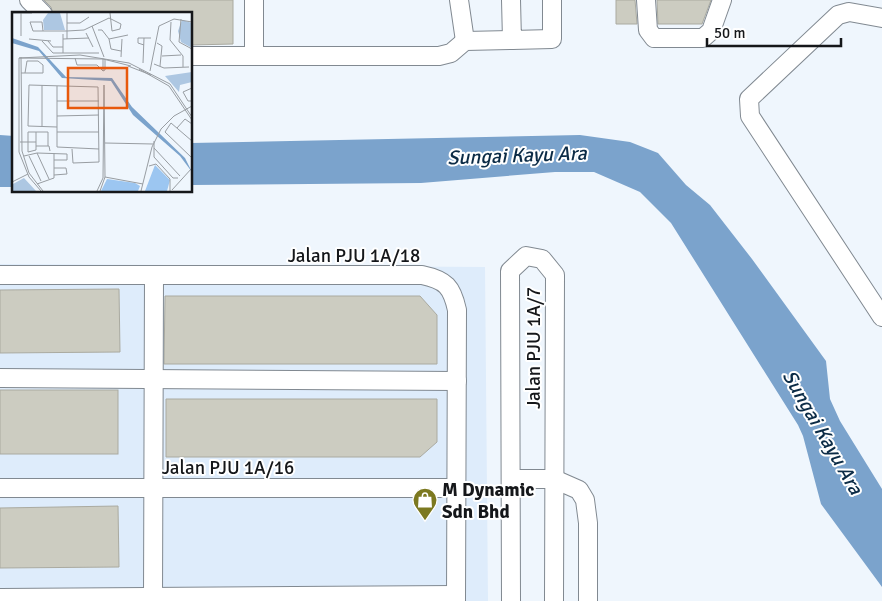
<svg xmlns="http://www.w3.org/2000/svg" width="882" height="601" font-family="Signika,sans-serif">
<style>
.built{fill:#deecfb}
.water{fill:#7ba3cc}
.building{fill:#ccccc1;stroke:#aaaaa0}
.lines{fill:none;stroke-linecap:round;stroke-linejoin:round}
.minor-casing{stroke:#818991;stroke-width:20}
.minor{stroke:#fff;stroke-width:18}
.labels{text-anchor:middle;stroke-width:4;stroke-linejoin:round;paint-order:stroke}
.street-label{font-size:19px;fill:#15171a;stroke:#fff}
.poi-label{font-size:19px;font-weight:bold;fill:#15171a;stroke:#fff;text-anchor:start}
.water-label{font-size:20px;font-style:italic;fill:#0b2b46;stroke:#fff}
.inset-road{fill:none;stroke:#989da2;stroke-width:1}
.view{fill:#e8590c;fill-opacity:0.15;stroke:#e8590c;stroke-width:2.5}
.inset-edge{fill:none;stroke:#15171a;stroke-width:2.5}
</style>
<rect width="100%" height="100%" fill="#eff6fd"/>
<!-- built -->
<path class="built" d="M0 264 485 267 488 601H0Z"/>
<!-- water -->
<g class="water">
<path d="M0 135 14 136V187H0Z"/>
<path d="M580 135 630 142 658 153 686 185 710 205 752 259 826 361 830 399 840 421 882 489V587L821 504 803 436 798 425 671 223 640 192 594 172H555L421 183 191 185V143Z"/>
</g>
<!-- building -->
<g class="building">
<path d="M44 0H233V44L191 45V14H53L51 7Z"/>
<path d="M616 0H635L637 24H616Z"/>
<path d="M657 0H711L702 24H658Z"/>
<path d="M119 289 120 352 0 353V290Z"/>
<path d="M165 296H420L437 315V364H164Z"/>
<rect x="0" y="390" width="118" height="64"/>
<path d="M166 399H437V442L420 457H166Z"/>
<path d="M118 506 119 567 0 568V508Z"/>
</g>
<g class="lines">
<defs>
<g id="minor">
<path d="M29 0 43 14"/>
<path d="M459 0 465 41"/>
<path d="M511 0 512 40 552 39V0"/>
<path d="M646 0 648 30 654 38H703L711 31 722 0"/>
<path d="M882 18 849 12 838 15 749 99 750 116 882 317"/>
<path d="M191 56H439L451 53 465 41 512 40"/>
<path d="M254 56V0"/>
<path d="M0 275H422C446 280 452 287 457 310L456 601"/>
<path d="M0 378 457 381"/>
<path d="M511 479H554L579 490 585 500 588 523V601"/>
<path d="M0 488H456"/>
<path d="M0 598 456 595"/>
<path d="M153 601 154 276"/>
<path d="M511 601 510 271 526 256 542 259 555 275 554 601"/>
</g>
</defs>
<!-- minor casing -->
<use href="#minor" class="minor-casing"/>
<!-- minor -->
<use href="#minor" class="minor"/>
</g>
<!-- icons -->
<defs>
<symbol id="shop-pin" viewBox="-11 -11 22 30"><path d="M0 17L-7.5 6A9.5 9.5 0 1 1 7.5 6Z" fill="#7c7920" stroke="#fff"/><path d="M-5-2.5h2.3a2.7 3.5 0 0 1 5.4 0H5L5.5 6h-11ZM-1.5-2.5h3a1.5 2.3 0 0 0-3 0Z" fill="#fff"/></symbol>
</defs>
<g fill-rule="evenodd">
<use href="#shop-pin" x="411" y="486" width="28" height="38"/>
</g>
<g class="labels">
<!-- street labels -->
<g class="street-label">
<text x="354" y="262">Jalan PJU 1A/18</text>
<text transform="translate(533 348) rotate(-90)" y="7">Jalan PJU 1A/7</text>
<text x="228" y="474">Jalan PJU 1A/16</text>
</g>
<!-- poi labels -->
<g class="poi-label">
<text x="442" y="496">M Dynamic<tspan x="442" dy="22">Sdn Bhd</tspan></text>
</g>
<!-- water labels -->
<g class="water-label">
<text transform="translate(517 155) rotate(-2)" y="7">Sungai Kayu Ara</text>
<text transform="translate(823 432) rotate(60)" y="7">Sungai Kayu Ara</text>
</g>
</g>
<!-- overview -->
<g transform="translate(12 12)">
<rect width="180" height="180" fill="#eff6fd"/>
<path d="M36 1H48L53 18H32L31 8ZM170 8 180 11V36L169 30 166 19ZM180 60V70L168 73 167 80 153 64ZM12 166 24 179H0L1 172Z" fill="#adc7e2"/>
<path d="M143 153 158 168 155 179H133ZM95 167 123 171 128 174 126 179H89Z" fill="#9cc6f1"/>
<path d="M0 26 26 35 54 65 100 66 120 95 173 146 180 160 168 144 121 103 99 69 50 66 27 39 0 31Z" fill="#7ba3cc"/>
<path class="inset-road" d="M0 1H20M55 1V27M98 1 100 19M169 7 167 30 180 37M159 10 158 28 171 44V55M55 11H68L77 5M80 14 92 45M86 18H90L97 27 99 37 109 39M31 19 30 10H18L21 19H55L72 18 97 6 109 12 108 17 100 19M74 21 81 35M51 22V41M9 24V1M17 27 39 29M51 27 77 26M97 27 116 23M30 29 41 41H87M36 29 41 35H51M145 31 150 34 148 54M132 33 126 31V26H139M150 44 169 43M9 45 10 139 17 161 31 179M109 45 110 27M7 46 68 43 117 51 158 72 180 105M7 46 91 47 119 54M7 46V140L17 165 29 179M63 46 65 53H85L91 59M91 47V59L93 58V47M131 51 132 26M142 52 152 56 177 55M116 54 139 63M127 57 157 74 180 108M138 59 147 14 162 7 180 10M9 61H31V53L26 49H15L13 61M45 74V135L87 137M180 76 171 80 176 89H180M45 89H87M45 104 87 103M159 111 153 120 180 146M159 111 180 129M30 115V73M45 115 16 114 17 73 86 75 87 150 61 151 60 137M165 116 173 107 180 112M24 120V138L16 140V120H36V134M45 120H87M142 129V145L161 166H166M8 130H24M93 131 141 132M24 134H37L38 139M142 136 168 164M25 141 37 167M12 144 25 141 55 142V148H42M17 144 29 169M137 154 144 152 158 167V179M42 163 55 162 54 156H42M93 165 131 172M0 170 16 162M25 172 42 166V141M160 178 180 156M85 179 91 166 92 73 93 165 88 179M129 179 140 135 149 117 162 104 180 94"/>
<path class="view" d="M56 56H115V96H56Z"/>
<rect width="180" height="180" class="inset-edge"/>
</g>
<!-- scale -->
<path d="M707 38v8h134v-8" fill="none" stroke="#15171a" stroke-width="2.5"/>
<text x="714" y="38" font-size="15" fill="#15171a" stroke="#ffffff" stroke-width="4" paint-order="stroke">50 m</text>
</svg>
